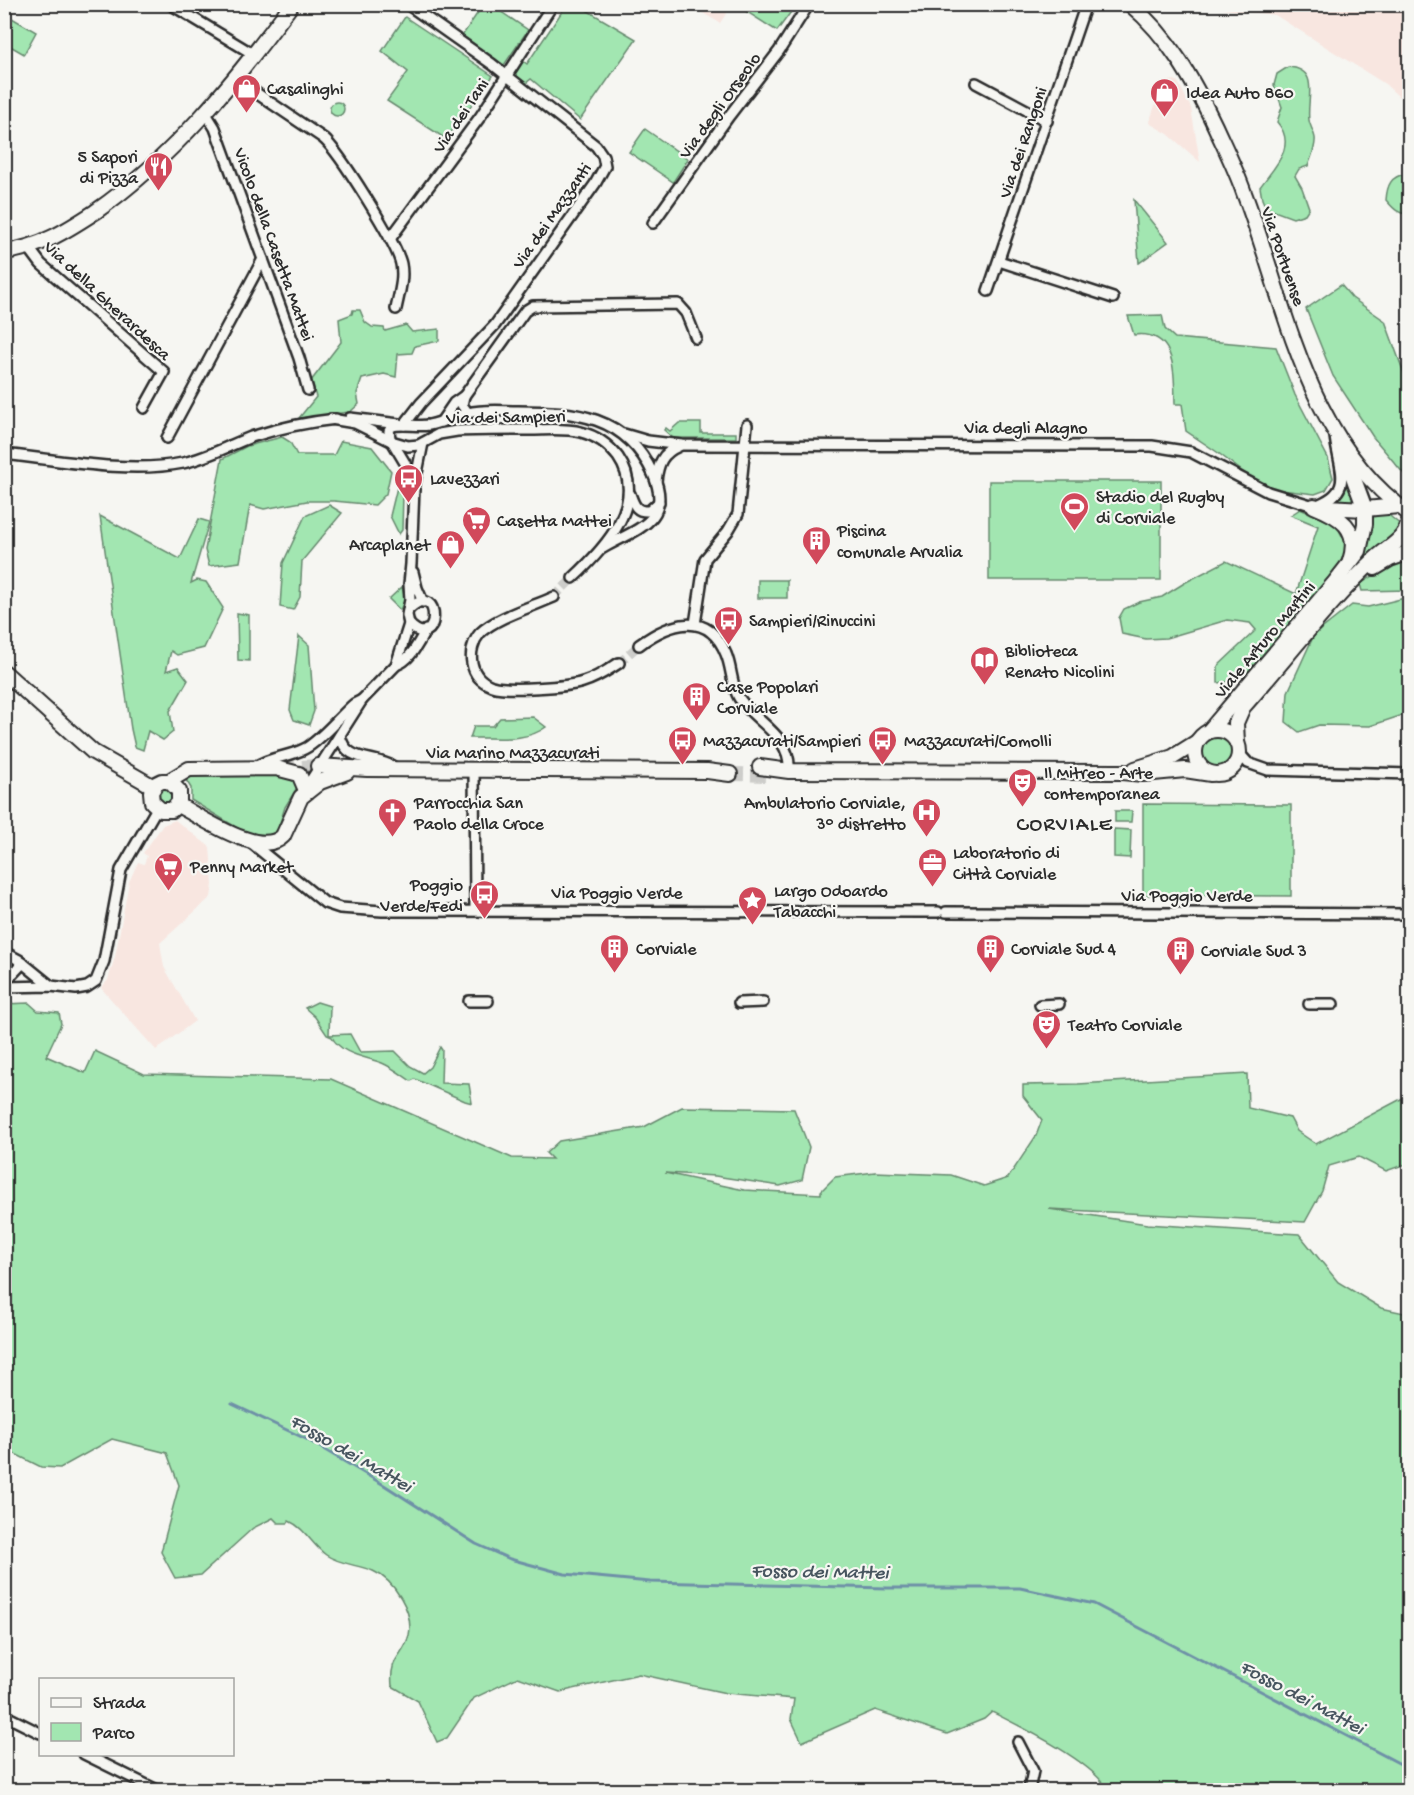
<svg xmlns="http://www.w3.org/2000/svg" width="1414" height="1795" font-family="'Gochi Hand',sans-serif">
<style>
.built{fill:#f8e6e0}
.green{fill:#a2e6b1;stroke:#66886e;stroke-width:1.5}
.lines{fill:none;stroke-linecap:round;stroke-linejoin:round}
.stream{stroke:#6e90a7;stroke-width:3}
.street-tunnel{stroke:#cdcdca;stroke-width:9;stroke-dasharray:9 4.5;stroke-linecap:butt}
.secondary-tunnel{stroke:#cdcdca;stroke-width:14;stroke-dasharray:14 7;stroke-linecap:butt}
.street-casing{stroke:#2b2b2b;stroke-width:14}
.secondary-casing{stroke:#2b2b2b;stroke-width:18}
.street{stroke:#f6f6f2;stroke-width:9}
.secondary{stroke:#f6f6f2;stroke-width:14}
.labels{text-anchor:middle;stroke-width:4.5;stroke-linejoin:round;paint-order:stroke}
.poi-label{font-size:18px;fill:#2b2b2b;stroke:#f6f6f2;text-anchor:start}
.street-label{font-size:18px;fill:#2b2b2b;stroke:#f6f6f2}
.water-label{font-size:20px;font-style:italic;fill:#47555f;stroke:#f6f6f2}
.quarter-label{font-size:21px;letter-spacing:1.5px;fill:#2b2b2b;stroke:#f6f6f2}
</style>
<rect width="100%" height="100%" fill="#f6f6f2"/>
<filter id="ink" filterUnits="userSpaceOnUse"><feTurbulence type="fractalNoise" baseFrequency=".0167" numOctaves="2"/><feDisplacementMap in="SourceGraphic" scale="12" xChannelSelector="R" yChannelSelector="G"/><feConvolveMatrix kernelMatrix="1 2 1 2 8 2 1 2 1" color-interpolation-filters="sRGB"/></filter>
<g filter="url(#ink)">
<!-- built -->
<g class="built">
<path d="M689 5H732L720 23Z"/>
<path d="M1220 5H1409V106L1385 84 1275 15 1224 9Z"/>
<path d="M1175 80 1178 82 1191 108 1200 162 1168 134 1149 123 1163 82Z"/>
<path d="M175 820 210 847 213 885 211 897 160 943 164 967 195 1021 156 1050 101 988 108 980 115 957 129 882 138 862 144 864 147 856 143 853 163 825Z"/>
</g>
<!-- green -->
<g class="green">
<path d="M567 4 578 5 636 39 580 120 531 79 526 83 514 74 523 61 527 64Z"/>
<path d="M483 5H491L528 30 504 65 462 36Z"/>
<path d="M736 5 796 4V5L777 31Z"/>
<path d="M5 14 36 32 24 54 5 43Z"/>
<path d="M405 17 493 76 446 139 387 101 408 72 382 51Z"/>
<path d="M1288 67C1321 69 1306 99 1309 120 1310 126 1314 132 1315 138 1316 147 1311 158 1308 166L1299 169 1295 176 1302 188 1309 208 1305 214 1293 218 1266 208 1262 199 1260 187C1274 167 1298 146 1277 122L1282 107 1274 85 1277 74Z"/>
<circle cx="337" cy="109" r="7"/>
<path d="M645 129 688 159 673 182 629 152Z"/>
<path d="M1406 174 1409 176 1410 213C1399 216 1392 207 1386 200 1387 185 1391 176 1406 174Z"/>
<path d="M1134 200 1168 242 1139 263Z"/>
<path d="M1341 285 1352 298 1385 321 1409 387V480L1373 437 1333 376 1306 309Z"/>
<path d="M353 310H360L365 322 372 327 384 328 385 331 406 325 412 332 439 329V341L415 346 412 353 398 354 396 377 384 374 362 379 357 393 359 404 350 412 299 418 316 397 311 381 341 342 339 319 352 314Z"/>
<path d="M1162 315 1165 329 1175 338 1276 347 1295 395 1328 458 1333 478 1326 490 1315 494 1264 488 1217 452 1186 431 1182 404H1175C1174 373 1177 330 1134 335L1128 316Z"/>
<path d="M679 423H701V433H736V438H673L664 430 666 428 670 431Z"/>
<path d="M282 437 290 442 297 455H334L341 441 372 447 391 471 386 494 375 505 334 501H307L264 509 250 505 240 562 209 566 205 550 222 459 247 446Z"/>
<path d="M399 479 403 494 402 530 399 534 390 516Z"/>
<rect x="989" y="481" width="172" height="99"/>
<path d="M1347 486 1351 487 1357 504 1334 503Z"/>
<path d="M329 505 342 513 302 561 300 597 293 610 280 607 283 563 305 516Z"/>
<path d="M1300 509 1336 524 1345 542V552L1339 565 1309 605 1245 675 1226 682 1218 683V666L1256 630 1250 623 1227 620 1166 638 1146 639 1122 634 1119 618 1124 609 1139 602 1162 597 1186 582 1226 561 1296 594 1318 526 1291 515Z"/>
<path d="M1385 512 1402 526V531L1359 567 1357 566 1363 555 1373 517Z"/>
<path d="M100 516 180 559 199 519 209 522 191 583 197 580 206 582 223 608 204 648 177 655 171 651 166 671 178 667 188 680 170 711 173 732 163 740 148 731 143 750 135 747 131 729Z"/>
<path d="M1409 559V590L1362 591 1360 584 1392 564Z"/>
<rect x="758" y="580" width="29" height="18"/>
<path d="M402 587 405 599 400 610 389 599Z"/>
<path d="M1409 597V713L1370 726 1319 725 1299 732 1286 722 1288 692 1314 635 1352 605 1368 607Z"/>
<path d="M237 613 249 615V661L238 660Z"/>
<path d="M299 636 309 645 314 711 309 725 294 720 290 710Z"/>
<path d="M533 717 546 727C525 743 495 737 470 738L474 726H493L500 718Z"/>
<circle cx="1217" cy="752" r="16"/>
<path d="M293 774 298 786 285 807 278 829 274 835 267 837 254 838 191 800V788L186 780 190 776Z"/>
<circle cx="165" cy="796" r="7"/>
<path d="M1143 804 1291 805V896L1143 895Z"/>
<path d="M1115 811H1132L1131 822H1115Z"/>
<path d="M1114 829 1131 830 1130 858 1114 857Z"/>
<path d="M317 1002 330 1006 329 1035 350 1034 360 1052 395 1051 410 1066 423 1073 430 1067 440 1047 442 1050 441 1083 469 1084 472 1103 465 1101 415 1079 411 1081C402 1075 392 1067 382 1063 366 1057 340 1054 332 1037L327 1035 315 1017 305 1008Z"/>
<path d="M29 1003 38 1011 59 1013 61 1024 46 1056 85 1073 95 1051 144 1074 331 1079 512 1158 552 1159 546 1153 559 1141 644 1127 682 1107 794 1109 809 1147 802 1180 780 1186 715 1176 665 1173 744 1190 821 1194V1191L835 1177 875 1172 951 1175 984 1186 1008 1178 1036 1136 1042 1120 1023 1096V1085L1078 1084 1247 1074 1248 1108 1290 1118 1297 1131 1316 1144 1401 1099 1409 1097V1163L1386 1171 1359 1157 1329 1166 1322 1191 1305 1222 1049 1209 1147 1224 1299 1234 1338 1282 1381 1308 1409 1314V1790H1108C1093 1762 1022 1727 992 1712L984 1719 947 1734 875 1710 802 1742 791 1719 794 1699 726 1693 639 1674 560 1692 518 1677 474 1698 447 1738 437 1742 418 1701 392 1686C389 1656 403 1658 409 1635 414 1612 394 1580 373 1571 359 1565 339 1564 326 1555 312 1545 305 1528 289 1521L288 1523H278L273 1518 253 1528 201 1575 175 1578 161 1552 179 1485 167 1453 112 1439 60 1468 41 1467 13 1453 4 1434V1004Z"/>
</g>
<g class="lines">
<!-- stream -->
<path class="stream" d="M232 1404 308 1440 384 1485 476 1544 510 1559 565 1574 650 1582 887 1588H1020L1094 1604 1410 1769"/>
<!-- street-tunnel -->
<g class="street-tunnel">
<path d="M554 597 573 578"/>
<path d="M619 663 639 645"/>
</g>
<!-- secondary-tunnel -->
<g class="secondary-tunnel">
<path d="M281 768 318 766"/>
<path d="M730 774 769 775"/>
</g>
<defs>
<g id="street">
<path d="M170 4 253 54"/>
<path d="M234 78 323 138C339 151 397 244 401 264 404 279 399 294 396 309"/>
<path d="M976 83 1047 121"/>
<path d="M205 112 215 128 299 358 308 390"/>
<path d="M653 223 729 116 779 51 809 4"/>
<path d="M390 239 480 117 553 4"/>
<path d="M29 248 41 264 164 372 144 408"/>
<path d="M999 261 1113 298"/>
<path d="M988 291 1086 4"/>
<path d="M464 396 525 311 533 306 678 304 686 313 696 338"/>
<path d="M350 418 399 424"/>
<path d="M331 419 355 423 391 441 408 446 419 445 439 434 457 431C481 430 506 430 530 430 547 430 565 428 581 432 597 436 608 444 618 457 649 502 604 549 573 578"/>
<path d="M441 422 454 403 464 396 462 405 468 413"/>
<path d="M404 425 421 403 495 325 595 184 605 166 603 156 596 146 492 64 407 4"/>
<path d="M624 434 648 441 682 445 1152 446 1191 452 1268 492 1314 506C1357 492 1338 468 1335 436"/>
<path d="M167 438 263 259"/>
<path d="M4 454C59 460 129 474 183 463 207 458 228 446 251 437 279 428 307 422 336 419"/>
<path d="M656 481C658 464 662 453 679 446"/>
<path d="M414 488 405 463 390 438 389 431 392 426C404 423 417 427 429 425 442 422 455 417 468 413 483 409 502 411 518 411 575 411 626 415 653 474 674 521 636 529 603 548"/>
<path d="M630 494C634 505 636 512 649 511L659 502"/>
<path d="M413 572 417 588 423 602"/>
<path d="M554 597C532 607 497 617 480 633 473 641 470 653 472 663 474 674 481 682 492 686 507 691 568 687 583 682 597 678 608 670 619 663"/>
<path d="M409 624C440 656 443 579 410 608"/>
<path d="M695 624 705 559 728 531 738 514 747 425"/>
<path d="M639 645C669 623 708 609 726 654 732 668 731 685 739 698 756 723 792 736 789 771"/>
<path d="M396 665 409 624 407 615 410 600 409 584 411 564 414 488 423 443"/>
<path d="M340 735C345 763 374 755 394 767"/>
<path d="M1239 753 1248 763 1268 770 1410 774"/>
<path d="M255 767C274 755 287 758 304 749 318 743 341 715 354 704L362 700"/>
<path d="M474 769 475 910"/>
<path d="M304 791 362 700 396 665C411 660 418 643 426 630"/>
<path d="M250 842 325 903 340 908 382 911 938 912"/>
<path d="M946 912 1410 914"/>
<path d="M4 952 19 960 51 986"/>
<path d="M4 983 23 963"/>
<path d="M4 987 51 986 76 989 87 987 96 981 104 961 121 870 157 808"/>
<path d="M469 1001H488"/>
<path d="M739 1003 763 1002"/>
<path d="M1309 1004H1333"/>
<path d="M1040 1005 1059 1004"/>
<path d="M4 1715 40 1733"/>
<path d="M1018 1742 1033 1771 1029 1790"/>
<path d="M84 1754 157 1790"/>
</g>
<g id="secondary">
<path d="M1130 4C1170 38 1193 80 1215 126 1225 148 1236 170 1244 193 1286 303 1306 442 1410 514"/>
<path d="M4 252C39 248 66 231 95 212 174 157 235 81 292 4"/>
<path d="M1314 506C1339 516 1361 528 1350 561"/>
<path d="M1326 507 1365 509 1399 506"/>
<path d="M1375 568 1390 559 1410 552"/>
<path d="M4 672 93 752 154 787"/>
<circle cx="1217" cy="752" r="22"/>
<path d="M1209 731 1335 582 1359 551 1365 524V509L1345 455"/>
<path d="M1237 743 1236 723 1243 707C1287 658 1326 605 1373 561 1389 545 1407 541 1410 516"/>
<path d="M318 766 367 769 707 771 730 774"/>
<path d="M760 767 789 771 1122 772 1143 774 1185 770 1211 774"/>
<path d="M1135 769 1173 757 1197 742"/>
<path d="M169 781 179 791V802L172 810H161L152 802 151 792 156 784 162 781H169L189 769 276 768 299 774 305 788"/>
<path d="M178 805C201 817 261 859 283 836L301 797 320 782 347 772"/>
</g>
</defs>
<!-- street casing -->
<use href="#street" class="street-casing"/>
<!-- secondary casing -->
<use href="#secondary" class="secondary-casing"/>
<!-- street -->
<use href="#street" class="street"/>
<!-- secondary -->
<use href="#secondary" class="secondary"/>
</g>
</g>
<!-- icons -->
<defs>
<symbol id="shop-pin" viewBox="-11 -11 22 30"><path d="M0 17L-7.5 6A9.5 9.5 0 1 1 7.5 6Z" fill="#d1495b" stroke="#f6f6f2"/><path d="M-5-2.5h2.3a2.7 3.5 0 0 1 5.4 0H5L5.5 6h-11ZM-1.5-2.5h3a1.5 2.3 0 0 0-3 0Z" fill="#fff"/></symbol>
<symbol id="restaurant-pin" viewBox="-11 -11 22 30"><path d="M0 17L-7.5 6A9.5 9.5 0 1 1 7.5 6Z" fill="#d1495b" stroke="#f6f6f2"/><path d="M-5-6h1v4h1v-4h1v4h1v-4h1v5L-1.5 .5V6h-2V.5L-5-1ZM5-6V6H3V1.5H1.5Q1.5-4 5-6Z" fill="#fff"/></symbol>
<symbol id="bus-pin" viewBox="-11 -11 22 30"><path d="M0 17L-7.5 6A9.5 9.5 0 1 1 7.5 6Z" fill="#d1495b" stroke="#f6f6f2"/><path d="M-5-6H5V4H4V6H2V4H-2V6H-4V4H-5ZM-3.5-4V0h7V-4ZM-3.5 1.2v1.5H-2V1.2ZM2 1.2v1.5H3.5V1.2Z" fill="#fff"/></symbol>
<symbol id="stadium-pin" viewBox="-11 -11 22 30"><path d="M0 17L-7.5 6A9.5 9.5 0 1 1 7.5 6Z" fill="#d1495b" stroke="#f6f6f2"/><path d="M0-5a6.5 5 0 1 0 0 10a6.5 5 0 1 0 0-10ZM-3.5-1.8h7v3.6h-7Z" fill="#fff"/></symbol>
<symbol id="supermarket-pin" viewBox="-11 -11 22 30"><path d="M0 17L-7.5 6A9.5 9.5 0 1 1 7.5 6Z" fill="#d1495b" stroke="#f6f6f2"/><path d="M-6-5.5h2.5l.6 2H6L4.5 2H-2.5L-4.4-4H-6ZM-1.5 3.2a1.3 1.3 0 1 0 .1 0ZM3 3.2a1.3 1.3 0 1 0 .1 0Z" fill="#fff"/></symbol>
<symbol id="building-pin" viewBox="-11 -11 22 30"><path d="M0 17L-7.5 6A9.5 9.5 0 1 1 7.5 6Z" fill="#d1495b" stroke="#f6f6f2"/><path d="M-4-6H4V6H1V3H-1V6H-4ZM-2.5-4.3h1.7v1.8h-1.7ZM.8-4.3h1.7v1.8H.8ZM-2.5-1h1.7V.8h-1.7ZM.8-1h1.7V.8H.8Z" fill="#fff"/></symbol>
<symbol id="library-pin" viewBox="-11 -11 22 30"><path d="M0 17L-7.5 6A9.5 9.5 0 1 1 7.5 6Z" fill="#d1495b" stroke="#f6f6f2"/><path d="M-6-4Q-3-5.5-.7-3.5V5Q-3 3-6 4ZM6-4Q3-5.5 .7-3.5V5Q3 3 6 4Z" fill="#fff"/></symbol>
<symbol id="theatre-pin" viewBox="-11 -11 22 30"><path d="M0 17L-7.5 6A9.5 9.5 0 1 1 7.5 6Z" fill="#d1495b" stroke="#f6f6f2"/><path d="M-5-5.5Q0-4 5-5.5V0Q5 5 0 6Q-5 5-5 0ZM-3.3-2.5H-1v1.5H-3.3ZM1-2.5H3.3v1.5H1ZM-2.8 1Q0 5.5 2.8 1Z" fill="#fff"/></symbol>
<symbol id="church-pin" viewBox="-11 -11 22 30"><path d="M0 17L-7.5 6A9.5 9.5 0 1 1 7.5 6Z" fill="#d1495b" stroke="#f6f6f2"/><path d="M-1.2-6h2.4v3.5h3.3v2.4h-3.3V6h-2.4V-.1h-3.3v-2.4h3.3Z" fill="#fff"/></symbol>
<symbol id="hospital-pin" viewBox="-11 -11 22 30"><path d="M0 17L-7.5 6A9.5 9.5 0 1 1 7.5 6Z" fill="#d1495b" stroke="#f6f6f2"/><path d="M-5-5h3v3.5h4V-5h3V5h-3V1.5h-4V5h-3Z" fill="#fff"/></symbol>
<symbol id="office-pin" viewBox="-11 -11 22 30"><path d="M0 17L-7.5 6A9.5 9.5 0 1 1 7.5 6Z" fill="#d1495b" stroke="#f6f6f2"/><path d="M-6-3h4V-5.5h4V-3h4V5H-6ZM-1-4.5V-3h2v-1.5ZM-6 0V1H6V0Z" fill="#fff"/></symbol>
<symbol id="sight-pin" viewBox="-11 -11 22 30"><path d="M0 17L-7.5 6A9.5 9.5 0 1 1 7.5 6Z" fill="#d1495b" stroke="#f6f6f2"/><path d="M0-6L1.8-2.2L6-1.7L2.9 1.2L3.7 5.4L0 3.3L-3.7 5.4L-2.9 1.2L-6-1.7L-1.8-2.2Z" fill="#fff"/></symbol>
</defs>
<g fill-rule="evenodd">
<use href="#shop-pin" x="230" y="72" width="33" height="45"/>
<use href="#shop-pin" x="1148" y="76" width="33" height="45"/>
<use href="#restaurant-pin" x="142" y="150" width="33" height="45"/>
<use href="#bus-pin" x="392" y="462" width="33" height="45"/>
<use href="#stadium-pin" x="1058" y="490" width="33" height="45"/>
<use href="#supermarket-pin" x="460" y="504" width="33" height="45"/>
<use href="#building-pin" x="800" y="524" width="33" height="45"/>
<use href="#shop-pin" x="434" y="528" width="33" height="45"/>
<use href="#bus-pin" x="712" y="604" width="33" height="45"/>
<use href="#library-pin" x="968" y="644" width="33" height="45"/>
<use href="#building-pin" x="680" y="680" width="33" height="45"/>
<use href="#bus-pin" x="666" y="724" width="33" height="45"/>
<use href="#bus-pin" x="866" y="724" width="33" height="45"/>
<use href="#theatre-pin" x="1006" y="766" width="33" height="45"/>
<use href="#church-pin" x="376" y="796" width="33" height="45"/>
<use href="#hospital-pin" x="910" y="796" width="33" height="45"/>
<use href="#office-pin" x="916" y="846" width="33" height="45"/>
<use href="#supermarket-pin" x="152" y="850" width="33" height="45"/>
<use href="#bus-pin" x="468" y="878" width="33" height="45"/>
<use href="#sight-pin" x="736" y="884" width="33" height="45"/>
<use href="#building-pin" x="598" y="932" width="33" height="45"/>
<use href="#building-pin" x="974" y="932" width="33" height="45"/>
<use href="#building-pin" x="1164" y="934" width="33" height="45"/>
<use href="#theatre-pin" x="1030" y="1008" width="33" height="45"/>
</g>
<g class="labels">
<!-- poi labels -->
<g class="poi-label">
<text x="267" y="94">Casalinghi</text>
<text x="1186" y="98">Idea Auto 860</text>
<text x="138" y="162" text-anchor="end">5 Sapori<tspan x="138" dy="21">di Pizza</tspan></text>
<text x="430" y="484">Lavezzari</text>
<text x="1096" y="502">Stadio del Rugby<tspan x="1096" dy="21">di Corviale</tspan></text>
<text x="497" y="526">Casetta Mattei</text>
<text x="837" y="536">Piscina<tspan x="837" dy="21">comunale Arvalia</tspan></text>
<text x="430" y="550" text-anchor="end">Arcaplanet</text>
<text x="749" y="626">Sampieri/Rinuccini</text>
<text x="1005" y="656">Biblioteca<tspan x="1005" dy="21">Renato Nicolini</tspan></text>
<text x="717" y="692">Case Popolari<tspan x="717" dy="21">Corviale</tspan></text>
<text x="703" y="746">Mazzacurati/Sampieri</text>
<text x="904" y="746">Mazzacurati/Comolli</text>
<text x="1044" y="778">Il Mitreo - Arte<tspan x="1044" dy="21">contemporanea</tspan></text>
<text x="414" y="808">Parrocchia San<tspan x="414" dy="21">Paolo della Croce</tspan></text>
<text x="906" y="808" text-anchor="end">Ambulatorio Corviale,<tspan x="906" dy="21">3° distretto</tspan></text>
<text x="953" y="858">Laboratorio di<tspan x="953" dy="21">Città Corviale</tspan></text>
<text x="190" y="872">Penny Market</text>
<text x="463" y="890" text-anchor="end">Poggio<tspan x="463" dy="21">Verde/Fedi</tspan></text>
<text x="774" y="896">Largo Odoardo<tspan x="774" dy="21">Tabacchi</tspan></text>
<text x="636" y="954">Corviale</text>
<text x="1011" y="954">Corviale Sud 4</text>
<text x="1201" y="956">Corviale Sud 3</text>
<text x="1068" y="1030">Teatro Corviale</text>
</g>
<!-- street labels -->
<g class="street-label">
<text transform="translate(719 105) rotate(-54)" y="6">Via degli Orseolo</text>
<text transform="translate(460 115) rotate(-56)" y="6">Via dei Tani</text>
<text transform="translate(1022 142) rotate(-71)" y="6">Via dei Rangoni</text>
<text transform="translate(551 215) rotate(-55)" y="6">Via dei Mazzanti</text>
<text transform="translate(275 244) rotate(70)" y="6">Vicolo della Casetta Mattei</text>
<text transform="translate(1284 256) rotate(71)" y="6">Via Portuense</text>
<text transform="translate(108 300) rotate(43)" y="6">Via della Gherardesca</text>
<text transform="translate(506 416) rotate(-1)" y="6">Via dei Sampieri</text>
<text x="1026" y="433">Via degli Alagno</text>
<text transform="translate(1264 639) rotate(-50)" y="6">Viale Arturo Martini</text>
<text x="513" y="758">Via Marino Mazzacurati</text>
<text x="617" y="898">Via Poggio Verde</text>
<text x="1187" y="901">Via Poggio Verde</text>
</g>
<!-- water labels -->
<g class="water-label">
<text transform="translate(352 1452) rotate(30)" y="7">Fosso dei Mattei</text>
<text transform="translate(820 1570) rotate(1)" y="7">Fosso dei Mattei</text>
<text transform="translate(1303 1696) rotate(28)" y="7">Fosso dei Mattei</text>
</g>
<!-- quarter labels -->
<g class="quarter-label">
<text x="1065" y="830">CORVIALE</text>
</g>
</g>
<!-- margin -->
<rect width="1414" height="1795" fill="none" stroke="#f6f6f2" stroke-width="24"/>
<rect x="12" y="12" width="1390" height="1771" fill="none" stroke="#2b2b2b" stroke-width="2" filter="url(#ink)"/>
<!-- legend -->
<rect x="39" y="1678" width="195" height="78" fill="#f6f6f2" stroke="#a5a5a2" stroke-width="1.5"/>
<rect x="51" y="1698" width="30" height="9" fill="#f6f6f2" stroke="#a5a5a2" stroke-width="1.5"/>
<text x="93" y="1708" font-size="18" fill="#2b2b2b">Strada</text>
<rect x="51" y="1723" width="30" height="18" fill="#a2e6b1" stroke="#a5a5a2" stroke-width="1.5"/>
<text x="93" y="1738" font-size="18" fill="#2b2b2b">Parco</text>
</svg>
